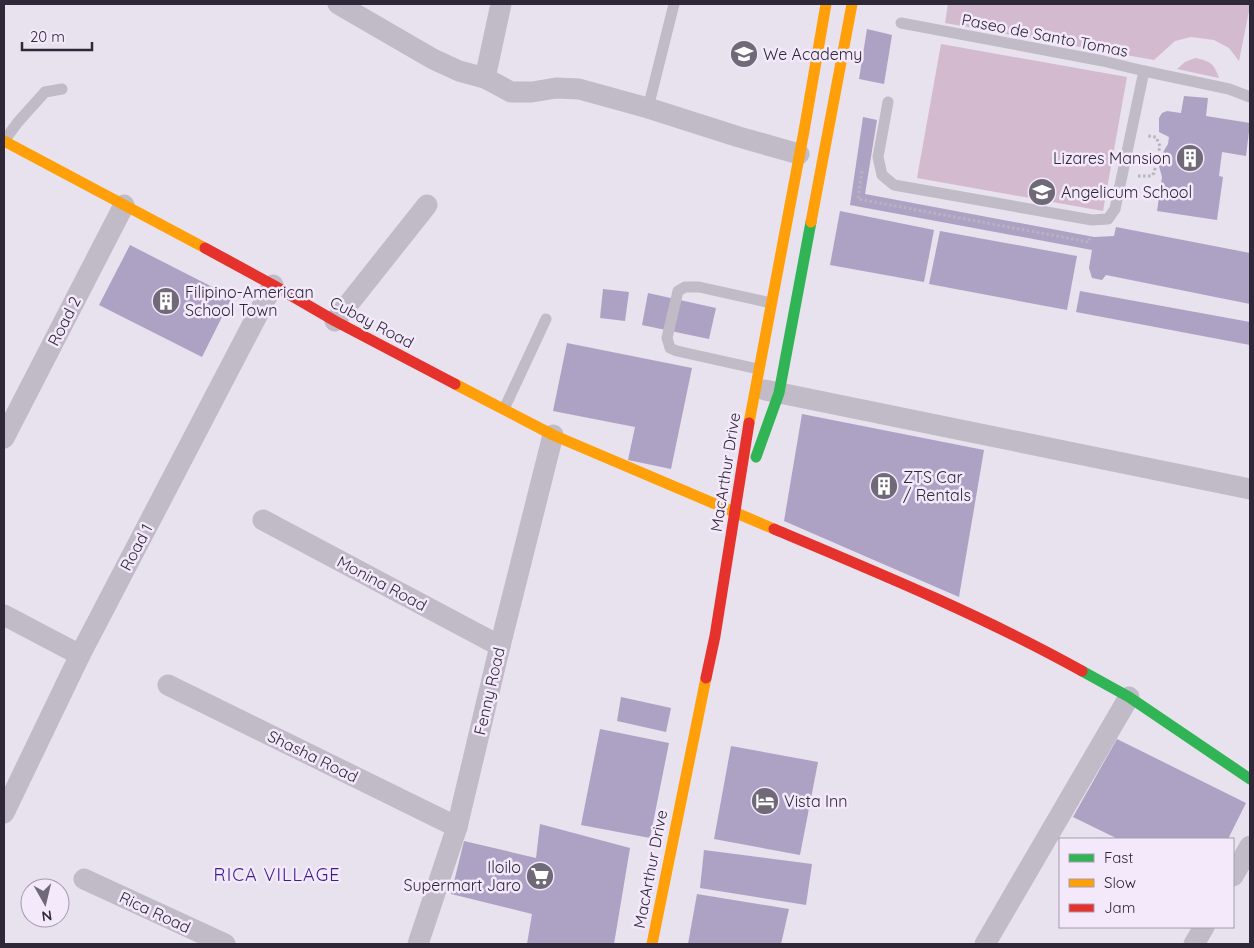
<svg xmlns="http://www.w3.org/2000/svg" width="1254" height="948" font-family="Quicksand,sans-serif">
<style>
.green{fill:#d4bacf}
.building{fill:#ada2c3}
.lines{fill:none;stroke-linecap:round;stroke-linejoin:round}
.path{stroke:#b9b2c0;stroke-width:3;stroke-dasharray:2.5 2.5;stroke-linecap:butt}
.lane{stroke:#c1bac7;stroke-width:11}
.street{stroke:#c1bac7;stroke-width:21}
.fast{stroke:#30b455;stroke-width:11}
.slow{stroke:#ff9f0a;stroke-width:11}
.jam{stroke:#e5322d;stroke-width:11}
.labels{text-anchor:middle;stroke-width:5;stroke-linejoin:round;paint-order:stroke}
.street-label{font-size:16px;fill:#2e2839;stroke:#f3e9fb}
.poi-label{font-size:16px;fill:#2e2839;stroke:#f3e9fb;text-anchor:start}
.neighbourhood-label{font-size:18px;letter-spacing:1px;fill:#3b1d8c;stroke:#f3e9fb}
</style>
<rect width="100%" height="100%" fill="#e8e1ee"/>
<!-- green -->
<g class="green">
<path d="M948 4H1250V6L1239 61 1229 48 1214 40 1191 37 1175 41 1154 60 945 23Z"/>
<path d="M941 44 1127 77 1103 211 917 178Z"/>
<path d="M1195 58C1211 61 1214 64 1219 78L1177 69 1185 62Z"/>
</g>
<!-- building -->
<g class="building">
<path d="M867 29 892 35 884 84 859 79Z"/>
<path d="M1184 96 1208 98 1206 116 1250 123 1246 156 1222 152 1219 176 1223 177 1217 220 1157 211 1162 177 1159 166V159L1168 144 1169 137 1159 132V118L1162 113 1167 111 1181 113Z"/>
<path d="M863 117 877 120 865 194 1094 237 1114 236 1116 227 1250 253V304L1106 275 1102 280 1092 278 1089 268 1092 250 850 205Z"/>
<path d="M840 211 934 230 924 282 830 265Z"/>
<path d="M940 231 1077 256 1067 310 929 284Z"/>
<path d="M130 245 232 297 202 357 99 305Z"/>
<path d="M603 289 629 292 625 321 600 318Z"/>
<path d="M1080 291 1250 322V345L1076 312Z"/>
<path d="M648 293 716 308 709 339 642 325Z"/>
<path d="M567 343 692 368 671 469 628 460 635 427 553 411Z"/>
<path d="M802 414 984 450 959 597 784 521Z"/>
<path d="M621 697 671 708 666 732 617 721Z"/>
<path d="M600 729 669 743 650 838 581 825Z"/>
<path d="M1117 739 1246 803 1228 839H1118L1073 817Z"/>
<path d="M731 746 818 762 800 855 714 839Z"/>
<path d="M540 824 630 848 614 944H527L532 914 451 894 464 841 536 858Z"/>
<path d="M704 850 812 864 806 905 700 888Z"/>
<path d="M697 894 789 909 781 944H688Z"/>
</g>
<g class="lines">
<!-- path -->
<g class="path">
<path d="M862 171 858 199 1089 242 1090 237"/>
<path d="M1138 176H1151L1154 173 1160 146 1156 137 1148 136"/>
</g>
<!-- lane -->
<g class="lane">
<path d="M1144 71 1229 89 1250 97"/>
<path d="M888 102 878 157 882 175 894 185 1092 220 1108 219 1115 209 1144 71 1103 61 901 23"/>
<path d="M648 108 674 4"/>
<path d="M4 141 18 122 45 92 62 89"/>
<path d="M758 369 677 351 670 348 667 338 678 291 685 287H699L771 303"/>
<path d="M504 409 546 319"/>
</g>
<!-- street -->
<g class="street">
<path d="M338 4 433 59 459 71 485 78"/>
<path d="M501 4 485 78 511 92H532L556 88 579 89 648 108 739 137 799 154"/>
<path d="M335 321 427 205"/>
<path d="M765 390 1250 489"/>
<path d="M4 438 124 205"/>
<path d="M263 520 500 646"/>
<path d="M4 615 80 655"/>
<path d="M168 685 457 827"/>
<path d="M4 813 80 655 273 285"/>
<path d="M1233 876 1250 846"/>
<path d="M84 879 225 944"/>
<path d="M418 944 457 827 500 646 553 435"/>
<path d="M985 944 1129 697"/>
<path d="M1194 944 1204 927"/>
</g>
<!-- fast -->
<g class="fast">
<path d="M756 457 779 393 811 222"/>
<path d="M1082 671 1129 697 1250 779"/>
</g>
<!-- slow -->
<g class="slow">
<path d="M4 141 205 248"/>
<path d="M811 222 852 4"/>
<path d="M455 384 553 435 774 529"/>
<path d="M749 423 804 131 826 4"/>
<path d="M652 944 706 678"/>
</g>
<!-- jam -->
<g class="jam">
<path d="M205 248 273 285 335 321 455 384"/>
<path d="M774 529C879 573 983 616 1082 671"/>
<path d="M706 678 715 636 749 423"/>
</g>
</g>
<!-- icons -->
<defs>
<symbol id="school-disc" viewBox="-11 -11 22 22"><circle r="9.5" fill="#6f6978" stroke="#f3e9fb"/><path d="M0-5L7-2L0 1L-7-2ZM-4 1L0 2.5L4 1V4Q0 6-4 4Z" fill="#fff"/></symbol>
<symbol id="building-disc" viewBox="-11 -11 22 22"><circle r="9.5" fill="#6f6978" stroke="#f3e9fb"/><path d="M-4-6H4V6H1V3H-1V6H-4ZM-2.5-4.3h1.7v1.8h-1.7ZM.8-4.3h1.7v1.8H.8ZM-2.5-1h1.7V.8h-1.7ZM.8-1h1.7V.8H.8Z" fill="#fff"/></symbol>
<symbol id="hotel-disc" viewBox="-11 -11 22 22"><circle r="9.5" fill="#6f6978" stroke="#f3e9fb"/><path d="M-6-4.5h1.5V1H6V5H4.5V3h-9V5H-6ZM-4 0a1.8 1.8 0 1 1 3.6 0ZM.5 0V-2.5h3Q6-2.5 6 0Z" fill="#fff"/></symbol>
<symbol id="supermarket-disc" viewBox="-11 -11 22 22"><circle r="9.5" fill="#6f6978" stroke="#f3e9fb"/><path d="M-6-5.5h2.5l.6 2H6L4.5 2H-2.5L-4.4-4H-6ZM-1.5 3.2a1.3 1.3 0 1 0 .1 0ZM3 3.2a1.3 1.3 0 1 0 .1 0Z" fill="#fff"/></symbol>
</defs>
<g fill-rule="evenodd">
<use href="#school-disc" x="728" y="38" width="32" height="32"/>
<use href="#building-disc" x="1174" y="142" width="32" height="32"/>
<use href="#school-disc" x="1026" y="176" width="32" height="32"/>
<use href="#building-disc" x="150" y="285" width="32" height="32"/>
<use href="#building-disc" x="868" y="470" width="32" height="32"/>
<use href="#hotel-disc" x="749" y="785" width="32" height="32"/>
<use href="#supermarket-disc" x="524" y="860" width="32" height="32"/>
</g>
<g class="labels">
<!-- street labels -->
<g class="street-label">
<text transform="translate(1045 35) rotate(11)" y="6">Paseo de Santo Tomas</text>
<text transform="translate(64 321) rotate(-63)" y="6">Road 2</text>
<text transform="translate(372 322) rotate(28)" y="6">Cubay Road</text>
<text transform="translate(725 472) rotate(-81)" y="6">MacArthur Drive</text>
<text transform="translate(136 547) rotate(-62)" y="6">Road 1</text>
<text transform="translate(382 583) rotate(28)" y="6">Monina Road</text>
<text transform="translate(489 691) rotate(-77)" y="6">Fenny Road</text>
<text transform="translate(313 756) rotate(26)" y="6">Shasha Road</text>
<text transform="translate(650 869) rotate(-79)" y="6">MacArthur Drive</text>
<text transform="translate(155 912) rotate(25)" y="6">Rica Road</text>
</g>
<!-- poi labels -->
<g class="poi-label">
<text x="763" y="60">We Academy</text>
<text x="1171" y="164" text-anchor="end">Lizares Mansion</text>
<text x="1061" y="198">Angelicum School</text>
<text x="185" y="298">Filipino-American<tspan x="185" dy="18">School Town</tspan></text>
<text x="903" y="483">ZTS Car<tspan x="903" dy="18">/ Rentals</tspan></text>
<text x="784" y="807">Vista Inn</text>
<text x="521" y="873" text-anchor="end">Iloilo<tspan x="521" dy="18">Supermart Jaro</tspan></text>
</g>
<!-- neighbourhood labels -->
<g class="neighbourhood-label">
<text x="277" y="881">RICA VILLAGE</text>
</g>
</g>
<!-- border -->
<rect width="1254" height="948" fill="none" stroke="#2e2839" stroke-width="10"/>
<!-- legend -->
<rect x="1059" y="838" width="175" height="90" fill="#f3e9fb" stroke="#a49cad"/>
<rect x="1069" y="854" width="25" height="8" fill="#30b455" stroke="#a49cad"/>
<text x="1104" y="863" font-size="15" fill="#2e2839">Fast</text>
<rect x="1069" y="879" width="25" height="8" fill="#ff9f0a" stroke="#a49cad"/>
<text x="1104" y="888" font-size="15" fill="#2e2839">Slow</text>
<rect x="1069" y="904" width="25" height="8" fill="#e5322d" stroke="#a49cad"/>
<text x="1104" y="913" font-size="15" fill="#2e2839">Jam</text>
<!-- north arrow -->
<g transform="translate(45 903) rotate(172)"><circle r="24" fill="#f3e9fb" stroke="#a49cad"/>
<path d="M0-4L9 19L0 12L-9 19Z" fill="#6f6978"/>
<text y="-8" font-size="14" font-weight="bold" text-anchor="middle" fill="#2e2839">N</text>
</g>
<!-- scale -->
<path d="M22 42v8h70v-8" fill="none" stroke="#2e2839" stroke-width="2.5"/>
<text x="30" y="42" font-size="15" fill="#2e2839" stroke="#f3e9fb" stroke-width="4" paint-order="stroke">20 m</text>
</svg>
